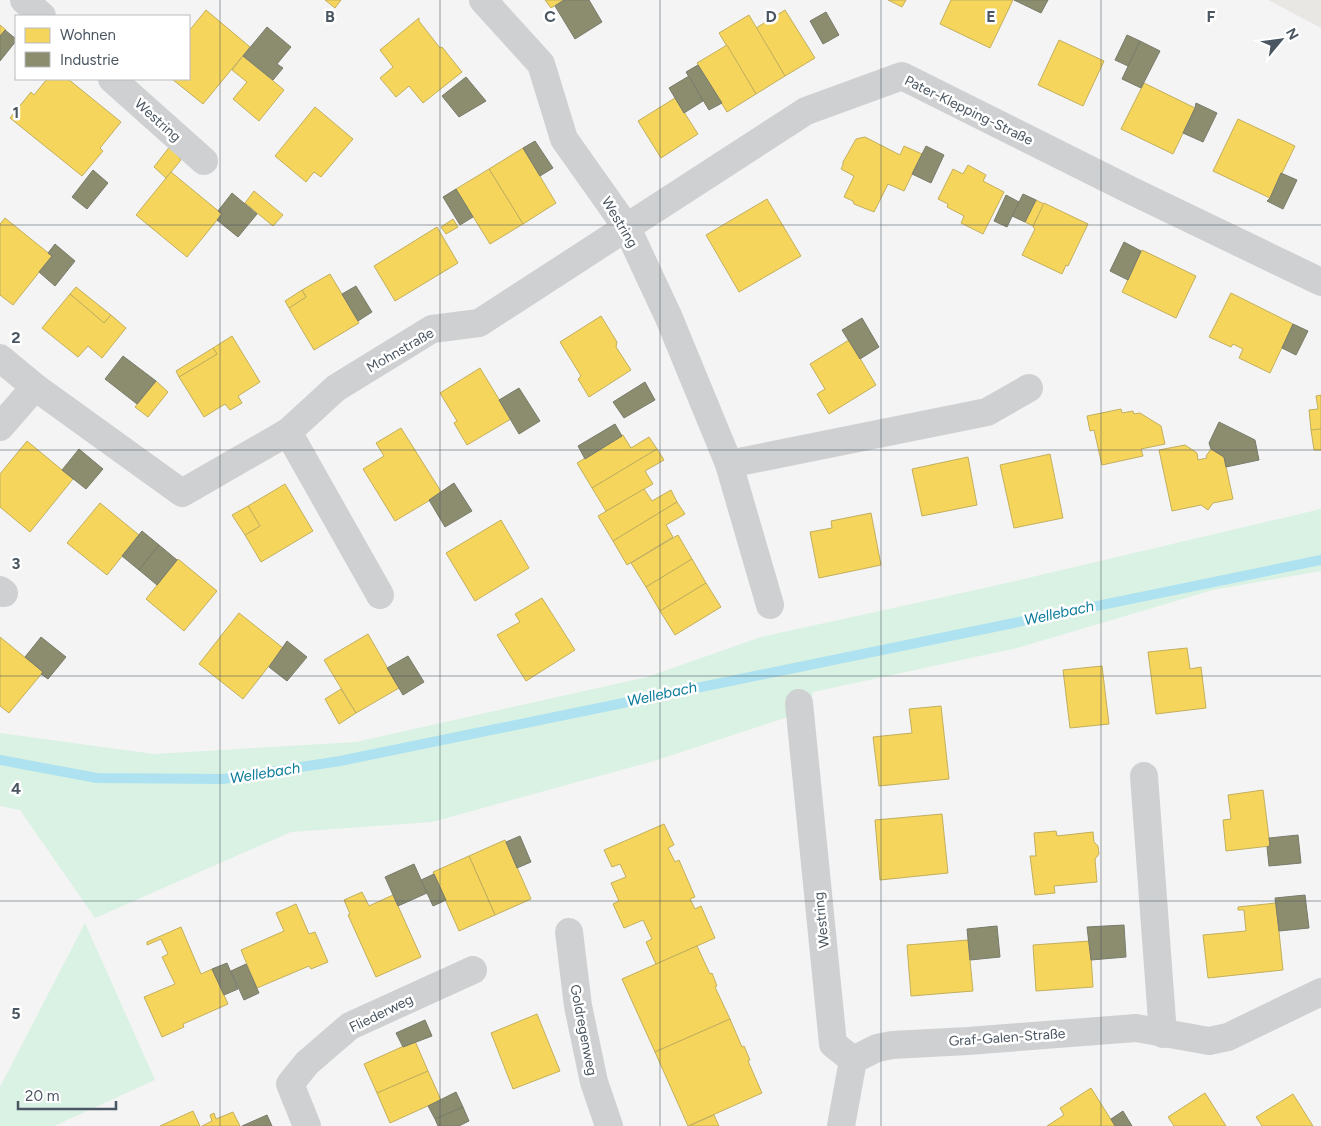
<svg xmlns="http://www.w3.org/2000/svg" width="1321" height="1126" font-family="Figtree,sans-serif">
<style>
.commercial{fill:#e8e7e3}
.green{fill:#d9f2e3}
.homes{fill:#f6d55c;stroke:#c2af5e}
.industry{fill:#8c8c6e;stroke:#787c6a}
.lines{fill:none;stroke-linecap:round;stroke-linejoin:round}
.stream{stroke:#aee2f0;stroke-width:10}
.minor{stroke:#ced0d2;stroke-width:28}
.grid{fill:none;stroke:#4a5661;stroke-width:1;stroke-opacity:0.55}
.labels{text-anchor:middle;stroke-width:5;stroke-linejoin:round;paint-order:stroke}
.street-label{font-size:14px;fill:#4a5661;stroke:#fff}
.water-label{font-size:15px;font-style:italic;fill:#0c7c9b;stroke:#fff}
.grid-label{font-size:16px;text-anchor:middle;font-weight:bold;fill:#4a5661;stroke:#fff;stroke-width:5;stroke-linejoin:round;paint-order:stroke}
</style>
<rect width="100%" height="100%" fill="#f4f4f4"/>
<!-- commercial -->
<path class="commercial" d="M1268 0H1321V28Z"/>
<!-- green -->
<g class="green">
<path d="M1321 509V571L1213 590 1017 648 813 692 809 710 654 761 432 822 291 832 95 918 20 810 0 806V733L154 754 356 742 647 677 761 637 989 587Z"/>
<path d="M85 923 155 1080 54 1126H0V1087Z"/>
</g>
<!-- homes -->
<g class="homes">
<path d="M325 0H341L335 8Z"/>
<path d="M545 0H564L551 8Z"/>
<path d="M888 0H906L902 7Z"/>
<path d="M951 0H1013L990 48 940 24Z"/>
<path d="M206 10 250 47 203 104 172 79H189V31Z"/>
<path d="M785 10 815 58 785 76 756 28Z"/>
<path d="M749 15 785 76 756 94 719 33Z"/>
<path d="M419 18V21L440 48 442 47 462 72 423 103 409 86 396 97 380 78 393 67 380 50Z"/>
<path d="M0 25 6 30 0 36Z"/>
<path d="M1059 40 1104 61 1083 106 1038 85Z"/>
<path d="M727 45 756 94 727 112 697 63Z"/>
<path d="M243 56 284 90 259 121 233 99 247 82 232 70Z"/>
<path d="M47 79H68L121 122 100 148 103 151 82 176 10 118 31 92 34 95Z"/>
<path d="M1144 83 1195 108 1173 154 1121 129Z"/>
<path d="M675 98 698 134 661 158 638 121Z"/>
<path d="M315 107 353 139 321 177 314 172 306 182 275 156Z"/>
<path d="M1238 119 1295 146 1270 198 1213 171Z"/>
<path d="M865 137 900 155 904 146 922 154 904 191 888 184 874 212 854 204 853 201 844 197 854 176 841 169 843 165V162L856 139Z"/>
<path d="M171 145 181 160 166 178 154 167Z"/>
<path d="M523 148 556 203 523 224 489 169Z"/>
<path d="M968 165 986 175 983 181 1004 192 983 234 961 223 964 216 947 207 948 204 938 199 953 169 963 174Z"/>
<path d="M489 169 523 224 490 244 456 189Z"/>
<path d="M171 172 222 214 187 257 136 215Z"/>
<path d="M254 191 283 215 273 226 245 203Z"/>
<path d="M767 199 801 256 739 292 706 235Z"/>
<path d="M1036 200 1044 204 1033 226 1025 222Z"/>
<path d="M1044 203 1088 224 1068 266 1066 265 1062 274 1022 255 1035 229 1033 227Z"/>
<path d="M5 218 52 256 13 305 0 295V224Z"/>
<path d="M453 219 458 227 446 234 441 227Z"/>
<path d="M437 227 458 263 395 301 374 266Z"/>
<path d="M1142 250 1196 276 1176 318 1122 292Z"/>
<path d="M330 274 359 323 314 350 289 308 306 297 302 290Z"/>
<path d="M76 287 111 315 104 323 70 294Z"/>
<path d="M302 290 306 297 289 308 285 301Z"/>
<path d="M1231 293 1293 324 1270 373 1239 358 1243 349 1233 344 1231 347 1209 337Z"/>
<path d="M70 294 104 323 111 315 126 328 102 358 88 346 78 357 42 328Z"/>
<path d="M601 316 617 342 616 347 631 370 589 397 578 379 581 376 560 342Z"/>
<path d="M232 336 260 382 238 396 242 403 230 410 225 404 204 417 179 377 217 354 213 348Z"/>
<path d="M849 340 876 385 829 414 817 394 825 389 810 364Z"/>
<path d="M213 348 217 354 179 377 176 371Z"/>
<path d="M480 368 511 419 467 445 454 423 457 421 440 393Z"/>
<path d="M156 381 168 392 148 417 135 407Z"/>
<path d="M1321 395V429L1311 430 1309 410 1318 409 1316 396Z"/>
<path d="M1121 409 1122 413 1133 411 1134 414 1140 413 1161 426 1165 444 1141 449 1143 456 1102 465 1094 430 1090 431 1087 416Z"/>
<path d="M401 428 442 493 395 521 363 469 384 456 376 443Z"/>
<path d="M1321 429V450H1314L1311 430Z"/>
<path d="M623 435 631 448 649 437 657 449 592 488 577 463Z"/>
<path d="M27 441 73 479 30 532 0 507V474Z"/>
<path d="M1185 445 1197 453 1198 460 1207 458 1206 456 1211 449 1224 457 1233 499 1213 503 1208 510 1201 505 1172 511 1159 450Z"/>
<path d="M657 449 664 460 645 471 653 484 606 511 592 488Z"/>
<path d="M1050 454 1063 518 1014 528 1000 465Z"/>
<path d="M968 457 977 505 922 516 912 469Z"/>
<path d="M285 484 313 531 261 562 245 535 260 526 248 506Z"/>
<path d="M644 489 652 501 671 490 677 502 613 541 598 516Z"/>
<path d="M677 502 685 514 666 525 673 537 627 565 613 541Z"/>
<path d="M100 503 139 535 107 575 67 543Z"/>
<path d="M248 506 260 526 245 535 232 515Z"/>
<path d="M871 513 881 565 819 578 810 532 832 528 831 521Z"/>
<path d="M501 520 529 568 475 601 446 553Z"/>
<path d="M678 535 692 559 646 587 631 563Z"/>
<path d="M178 559 217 591 184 631 146 599Z"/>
<path d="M692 559 706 583 660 611 646 587Z"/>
<path d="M706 583 721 607 675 635 660 611Z"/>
<path d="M542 598 575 650 526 681 497 635 520 622 515 614Z"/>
<path d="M239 613 283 648 243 699 199 664Z"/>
<path d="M368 634 399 688 356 713 324 660Z"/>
<path d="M0 637 43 672 9 713 0 706Z"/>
<path d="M1187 648 1190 669 1201 667 1206 708 1156 714 1148 652Z"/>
<path d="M1102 666 1109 724 1070 728 1063 670Z"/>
<path d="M341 689 356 713 339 724 325 699Z"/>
<path d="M941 706 949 779 879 786 873 737 912 733 909 709Z"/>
<path d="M1263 790 1270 846 1226 851 1223 820 1231 819 1228 795Z"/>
<path d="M942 814 948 873 880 880 875 820Z"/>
<path d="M664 824 674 845 668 848 675 862 679 860 695 897 690 899 695 909 701 906 715 938 656 964 646 942 652 939 643 920 624 928 613 904 619 901 611 883 626 877 620 864 612 867 604 850Z"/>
<path d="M1056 831 1057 836 1093 832 1094 842 1098 846 1099 854 1095 859 1097 882 1054 886 1055 893 1035 895 1030 856H1036L1034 833Z"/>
<path d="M505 840 531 899 495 915 469 856Z"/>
<path d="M469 856 495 915 459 931 433 872Z"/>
<path d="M362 892 369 906 393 895 421 957 376 977 348 915 350 914 344 900Z"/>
<path d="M1276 903 1283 970 1208 978 1203 935 1246 931 1244 910H1238V907Z"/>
<path d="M296 904 309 934 315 932 328 962 311 969 309 966 257 988 241 950 284 931 276 913Z"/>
<path d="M181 927 201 974 212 969 228 1004 183 1024 184 1027 162 1037 144 997 175 984 162 957 168 954 161 939 147 945V942Z"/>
<path d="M968 940 973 991 911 996 907 945Z"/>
<path d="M1090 941 1093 987 1036 991 1033 945Z"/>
<path d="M697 946 710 974 712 973 717 986 715 987 730 1019 655 1052 622 979Z"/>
<path d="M537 1014 560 1071 513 1089 491 1033Z"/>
<path d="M730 1019 742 1047 744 1046 750 1060 748 1061 762 1093 688 1126 655 1052Z"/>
<path d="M415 1041 428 1071 377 1093 364 1064Z"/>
<path d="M428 1071 441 1100 390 1123 377 1093Z"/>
<path d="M1091 1088 1115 1126H1047L1064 1115 1060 1108Z"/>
<path d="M1205 1093 1226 1126H1174L1168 1117Z"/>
<path d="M1293 1094 1313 1126H1262L1256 1117Z"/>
<path d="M193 1111 200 1126H160Z"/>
<path d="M233 1112 240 1126H202L212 1121 210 1115 214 1113 216 1119Z"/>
<path d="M714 1115 719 1126H689Z"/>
</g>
<!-- industry -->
<g class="industry">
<path d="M564 0H589L602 22 575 39 555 6Z"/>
<path d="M1014 0H1048L1041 13Z"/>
<path d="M826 12 839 35 823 44 810 21Z"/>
<path d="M267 27 291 47 277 64 283 68 273 80 243 56Z"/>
<path d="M5 30 16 39V41L0 61V36Z"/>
<path d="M1127 35 1140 41 1128 66 1115 60Z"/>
<path d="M1140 41 1160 51 1141 88 1122 79Z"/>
<path d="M698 65 722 103 709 110 686 72Z"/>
<path d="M689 76 703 101 684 113 669 88Z"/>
<path d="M466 77 486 101 459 117 442 96Z"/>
<path d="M1196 103 1217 113 1203 142 1183 133 1195 108Z"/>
<path d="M535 141 553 168 540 176 523 148Z"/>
<path d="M926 146 944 155 931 183 912 174Z"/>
<path d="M93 170 108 183 87 209 72 197Z"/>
<path d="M1281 173 1297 180 1283 209 1267 201 1270 198Z"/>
<path d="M456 189 473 217 460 225 443 197Z"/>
<path d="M232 193 257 214 238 237 217 220 222 214 218 211Z"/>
<path d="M1023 194 1036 200 1025 222 1012 216Z"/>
<path d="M1006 195 1019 202 1007 227 994 221Z"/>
<path d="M1124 242 1141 251 1128 280 1110 271Z"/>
<path d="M55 244 75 261 55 286 39 272 52 256 48 253Z"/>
<path d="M356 286 372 312 358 321 342 294Z"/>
<path d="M862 318 879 347 860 359 842 330Z"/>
<path d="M1293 324 1308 331 1296 355 1282 348Z"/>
<path d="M123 356 156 381 137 404 105 379Z"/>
<path d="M645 382 655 400 624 418 613 402Z"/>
<path d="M519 388 540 421 519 434 499 400Z"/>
<path d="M1219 422 1255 440 1259 460 1226 467 1224 457 1211 449 1209 443Z"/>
<path d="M615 424 622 436 585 459 578 446Z"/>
<path d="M79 449 103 469 86 489 62 470Z"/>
<path d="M454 483 472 511 445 527 429 500Z"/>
<path d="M142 531 159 545 139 570 122 556Z"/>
<path d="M159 545 177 560 157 585 139 570Z"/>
<path d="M41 637 66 657 48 679 41 674 43 672 25 657Z"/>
<path d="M287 641 307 657 287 681 269 667Z"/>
<path d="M408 656 424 682 403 695 387 668Z"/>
<path d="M1298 835 1301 863 1269 866 1267 847 1270 846 1269 838Z"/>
<path d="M520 836 531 862 517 868 506 842Z"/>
<path d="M414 864 427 893 398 906 385 877Z"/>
<path d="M434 874 446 900 433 906 421 880Z"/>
<path d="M1305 895 1309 928 1279 931 1275 898Z"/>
<path d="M1124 925 1126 957 1091 960 1087 927Z"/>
<path d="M997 926 1000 957 970 960 967 929Z"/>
<path d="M227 963 238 989 224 995 212 969Z"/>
<path d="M246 964 259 993 244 1000 231 971Z"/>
<path d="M425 1020 432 1036 403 1047 396 1033Z"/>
<path d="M456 1092 463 1107 435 1119 428 1106Z"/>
<path d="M463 1107 469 1121 459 1126H438L435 1119Z"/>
<path d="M1123 1111 1132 1126H1115L1111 1119Z"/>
<path d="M267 1115 272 1126H242Z"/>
</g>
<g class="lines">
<!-- stream -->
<path class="stream" d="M0 760 97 778 223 779 340 761 1321 560"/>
<!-- minor -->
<g class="minor">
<path d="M24 0 42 16"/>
<path d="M483 0 541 64 564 139 627 228 669 318 729 464 770 605"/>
<path d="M112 79 204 161"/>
<path d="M0 358 35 387 182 493 288 432 336 388 432 329 479 323 806 111 902 76 1132 191 1321 282"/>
<path d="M0 427 35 387"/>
<path d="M288 432 380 595"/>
<path d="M729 464 987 412 1029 388"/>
<path d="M0 590 4 593"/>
<path d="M799 703 833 1044 853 1060 841 1126"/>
<path d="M1144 776 1163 1034"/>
<path d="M569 932 578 1006 594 1082 609 1126"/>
<path d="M853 1060 877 1048 892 1045 968 1041 1136 1028 1209 1041 1228 1037 1321 992"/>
<path d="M307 1126 290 1084 307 1063 350 1026 473 970"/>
</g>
</g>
<!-- grid -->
<path class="grid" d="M220 0V1126M440 0V1126M660 0V1126M881 0V1126M1101 0V1126M0 225H1321M0 450H1321M0 676H1321M0 901H1321"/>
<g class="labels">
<!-- street labels -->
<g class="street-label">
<text transform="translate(969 110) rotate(26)" y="5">Pater-Klepping-Straße</text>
<text transform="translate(158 120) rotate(42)" y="5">Westring</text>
<text transform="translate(620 222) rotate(59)" y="5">Westring</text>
<text transform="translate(400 350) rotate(-30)" y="5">Mohnstraße</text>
<text transform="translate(821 920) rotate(-96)" y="5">Westring</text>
<text transform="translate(381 1013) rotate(-26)" y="5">Fliederweg</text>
<text transform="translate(584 1030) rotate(79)" y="5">Goldregenweg</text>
<text transform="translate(1007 1037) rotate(-4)" y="5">Graf-Galen-Straße</text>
</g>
<!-- water labels -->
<g class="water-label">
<text transform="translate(1059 613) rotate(-12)" y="5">Wellebach</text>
<text transform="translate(662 694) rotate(-12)" y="5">Wellebach</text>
<text transform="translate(265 773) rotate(-9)" y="5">Wellebach</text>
</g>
</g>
<g class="grid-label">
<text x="330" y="22">B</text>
<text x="550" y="22">C</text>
<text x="771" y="22">D</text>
<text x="991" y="22">E</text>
<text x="1211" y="22">F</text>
<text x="16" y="118">1</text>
<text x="16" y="343">2</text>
<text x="16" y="569">3</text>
<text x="16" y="794">4</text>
<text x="16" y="1019">5</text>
</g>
<!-- legend -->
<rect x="15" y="15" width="175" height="65" fill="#ffffff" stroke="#b7bbc0"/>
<rect x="25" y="28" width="25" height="15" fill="#f6d55c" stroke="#b7bbc0"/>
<text x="60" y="40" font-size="15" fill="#4a5661">Wohnen</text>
<rect x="25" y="52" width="25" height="15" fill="#8c8c6e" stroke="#b7bbc0"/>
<text x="60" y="65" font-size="15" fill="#4a5661">Industrie</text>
<!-- north arrow -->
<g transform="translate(1281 40) rotate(61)" stroke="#ffffff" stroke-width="4" paint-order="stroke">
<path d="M0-4L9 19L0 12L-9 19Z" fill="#4a5661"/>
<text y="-8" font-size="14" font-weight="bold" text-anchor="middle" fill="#4a5661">N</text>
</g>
<!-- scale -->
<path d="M18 1101v8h98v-8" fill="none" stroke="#4a5661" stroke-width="2.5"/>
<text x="25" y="1101" font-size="15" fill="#4a5661" stroke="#ffffff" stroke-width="4" paint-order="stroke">20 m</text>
</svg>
